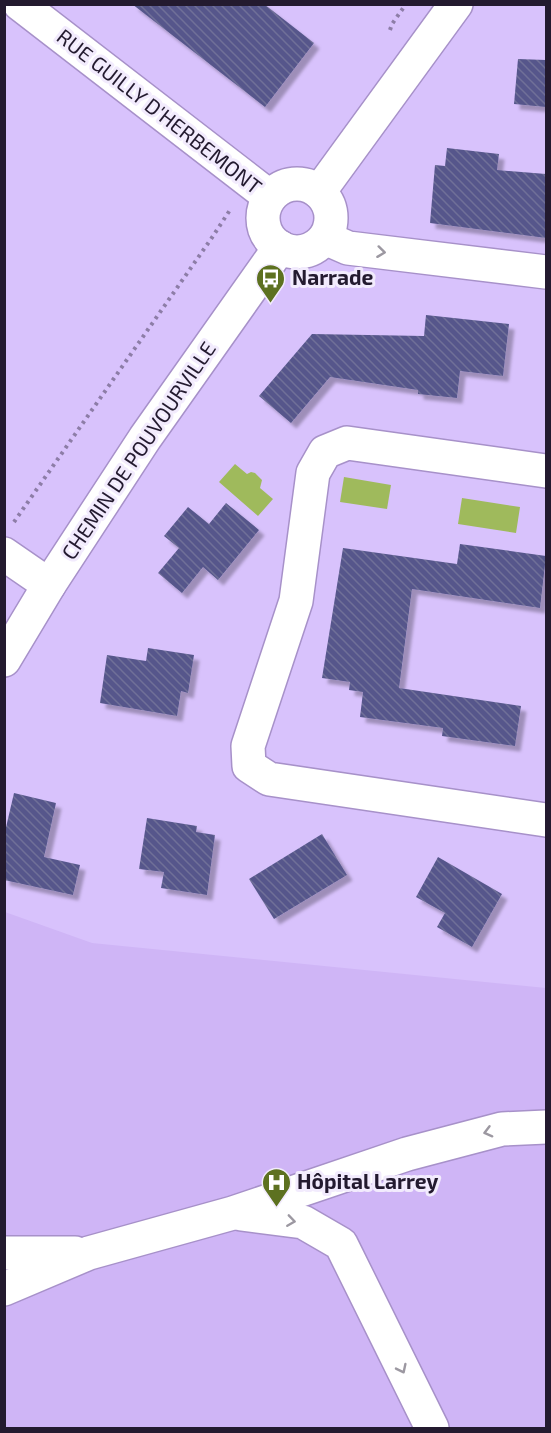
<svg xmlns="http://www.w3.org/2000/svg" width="551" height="1433" font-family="'Exo 2',sans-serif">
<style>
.built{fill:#cfb5f6}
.water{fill:#9fba5c}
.building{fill:url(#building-back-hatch);filter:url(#shadow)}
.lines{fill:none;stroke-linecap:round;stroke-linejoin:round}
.minor-casing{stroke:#a791c9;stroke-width:36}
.path{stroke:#8d7da7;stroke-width:4;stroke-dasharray:3 4.5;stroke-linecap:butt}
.minor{stroke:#fff;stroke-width:33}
.oneway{stroke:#9c98a1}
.labels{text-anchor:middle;stroke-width:6;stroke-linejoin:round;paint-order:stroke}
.street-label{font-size:21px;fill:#231a2f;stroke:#f2ebfd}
.poi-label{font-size:21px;font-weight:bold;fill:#231a2f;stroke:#f2ebfd;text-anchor:start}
</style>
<defs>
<pattern id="building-back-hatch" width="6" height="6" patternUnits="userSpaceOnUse" patternTransform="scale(1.5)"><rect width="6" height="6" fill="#56578b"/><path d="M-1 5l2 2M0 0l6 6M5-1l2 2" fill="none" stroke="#707098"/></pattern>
<filter id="shadow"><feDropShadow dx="5.5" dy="5.5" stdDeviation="1.5" flood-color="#0004"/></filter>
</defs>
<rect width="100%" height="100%" fill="#d8c2fc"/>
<!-- built -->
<path class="built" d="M5 912 92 943 546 988V1428H5Z"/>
<!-- water -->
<g class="water">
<path d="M235 464 247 474 251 472 255 473 262 480 260 488 273 499 258 516 219 482Z"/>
<path d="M344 477 391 485 387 509 340 502Z"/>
<path d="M462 498 520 507 516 533 458 524Z"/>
</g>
<!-- building -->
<g class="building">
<path d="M132 4H264L314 43 265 107Z"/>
<path d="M518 59 546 60V107L514 104Z"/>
<path d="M447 148 499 154 497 170 546 174V238L430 223 435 165 445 166Z"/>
<path d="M426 315 509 324 503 376 460 371 457 398 418 394V390L330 377 291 423 259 396 312 334 424 336Z"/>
<path d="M226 503 259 530 218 580 203 567 182 593 158 573 179 548 164 536 188 507 209 524Z"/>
<path d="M460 544 546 556 540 608 412 589 399 688 521 706 515 746 442 736 443 728 360 717 363 692 349 690 350 682 322 678 343 548 457 564Z"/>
<path d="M148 648 194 655 188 693 181 691 177 716 100 703 107 655 146 661Z"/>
<path d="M14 793 56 803 44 857 80 865 73 895 4 880V836Z"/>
<path d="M147 818 197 826 196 832 215 835 207 895 161 888 164 872 139 869Z"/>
<path d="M322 834 347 875 274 919 249 879Z"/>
<path d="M438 857 502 894 472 947 437 927 445 913 416 897Z"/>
</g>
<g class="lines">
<defs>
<g id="minor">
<path d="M20 4 270 197"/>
<circle cx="297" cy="218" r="34"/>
<path d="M319 192 456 4"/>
<path d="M325 238 348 248 546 272"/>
<path d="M546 471 347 443 325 452 313 473 296 601 248 746 249 766 269 779 546 820"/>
<path d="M4 554 49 585"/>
<path d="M4 660 49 585 145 438 280 247"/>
<path d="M241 1214 303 1222 341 1244 432 1428"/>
<path d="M4 1253H75"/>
<path d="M4 1289 89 1253 233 1213 407 1154 502 1129 546 1127"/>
</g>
</defs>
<!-- minor casing -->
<use href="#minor" class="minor-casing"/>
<!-- path -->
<g class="path">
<path d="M390 30 392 24 406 4"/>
<path d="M14 522 211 239 230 210"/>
</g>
<!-- minor -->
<use href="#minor" class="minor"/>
</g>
<!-- one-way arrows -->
<defs><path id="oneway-chevron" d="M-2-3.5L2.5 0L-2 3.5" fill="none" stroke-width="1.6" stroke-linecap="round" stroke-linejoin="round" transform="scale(1.5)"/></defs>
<g class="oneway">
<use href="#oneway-chevron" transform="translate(381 252) rotate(7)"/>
<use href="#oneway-chevron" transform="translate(488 1132) rotate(165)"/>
<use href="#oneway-chevron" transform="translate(291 1221) rotate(8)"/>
<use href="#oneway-chevron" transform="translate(402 1369) rotate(64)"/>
</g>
<!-- icons -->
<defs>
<symbol id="bus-pin" viewBox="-11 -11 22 30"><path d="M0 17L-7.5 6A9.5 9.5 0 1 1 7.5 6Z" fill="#5d7120" stroke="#f2ebfd"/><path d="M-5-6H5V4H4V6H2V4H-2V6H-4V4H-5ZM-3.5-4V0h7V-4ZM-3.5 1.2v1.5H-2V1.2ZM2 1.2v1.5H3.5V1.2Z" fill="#fff"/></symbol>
<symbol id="hospital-pin" viewBox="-11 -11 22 30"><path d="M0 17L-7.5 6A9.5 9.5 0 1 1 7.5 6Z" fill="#5d7120" stroke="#f2ebfd"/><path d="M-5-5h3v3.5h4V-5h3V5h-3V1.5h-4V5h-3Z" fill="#fff"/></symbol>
</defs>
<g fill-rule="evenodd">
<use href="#bus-pin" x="254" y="262" width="33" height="45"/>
<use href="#hospital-pin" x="260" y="1166" width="33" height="45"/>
</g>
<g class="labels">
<!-- street labels -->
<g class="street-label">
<text transform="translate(159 112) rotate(38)" y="7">RUE GUILLY D'HERBEMONT</text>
<text transform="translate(139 451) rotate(-56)" y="7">CHEMIN DE POUVOURVILLE</text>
</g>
<!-- poi labels -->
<g class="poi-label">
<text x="292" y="285">Narrade</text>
<text x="297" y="1189">Hôpital Larrey</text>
</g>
</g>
<!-- border -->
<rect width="551" height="1433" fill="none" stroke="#231a2f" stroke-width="12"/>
</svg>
